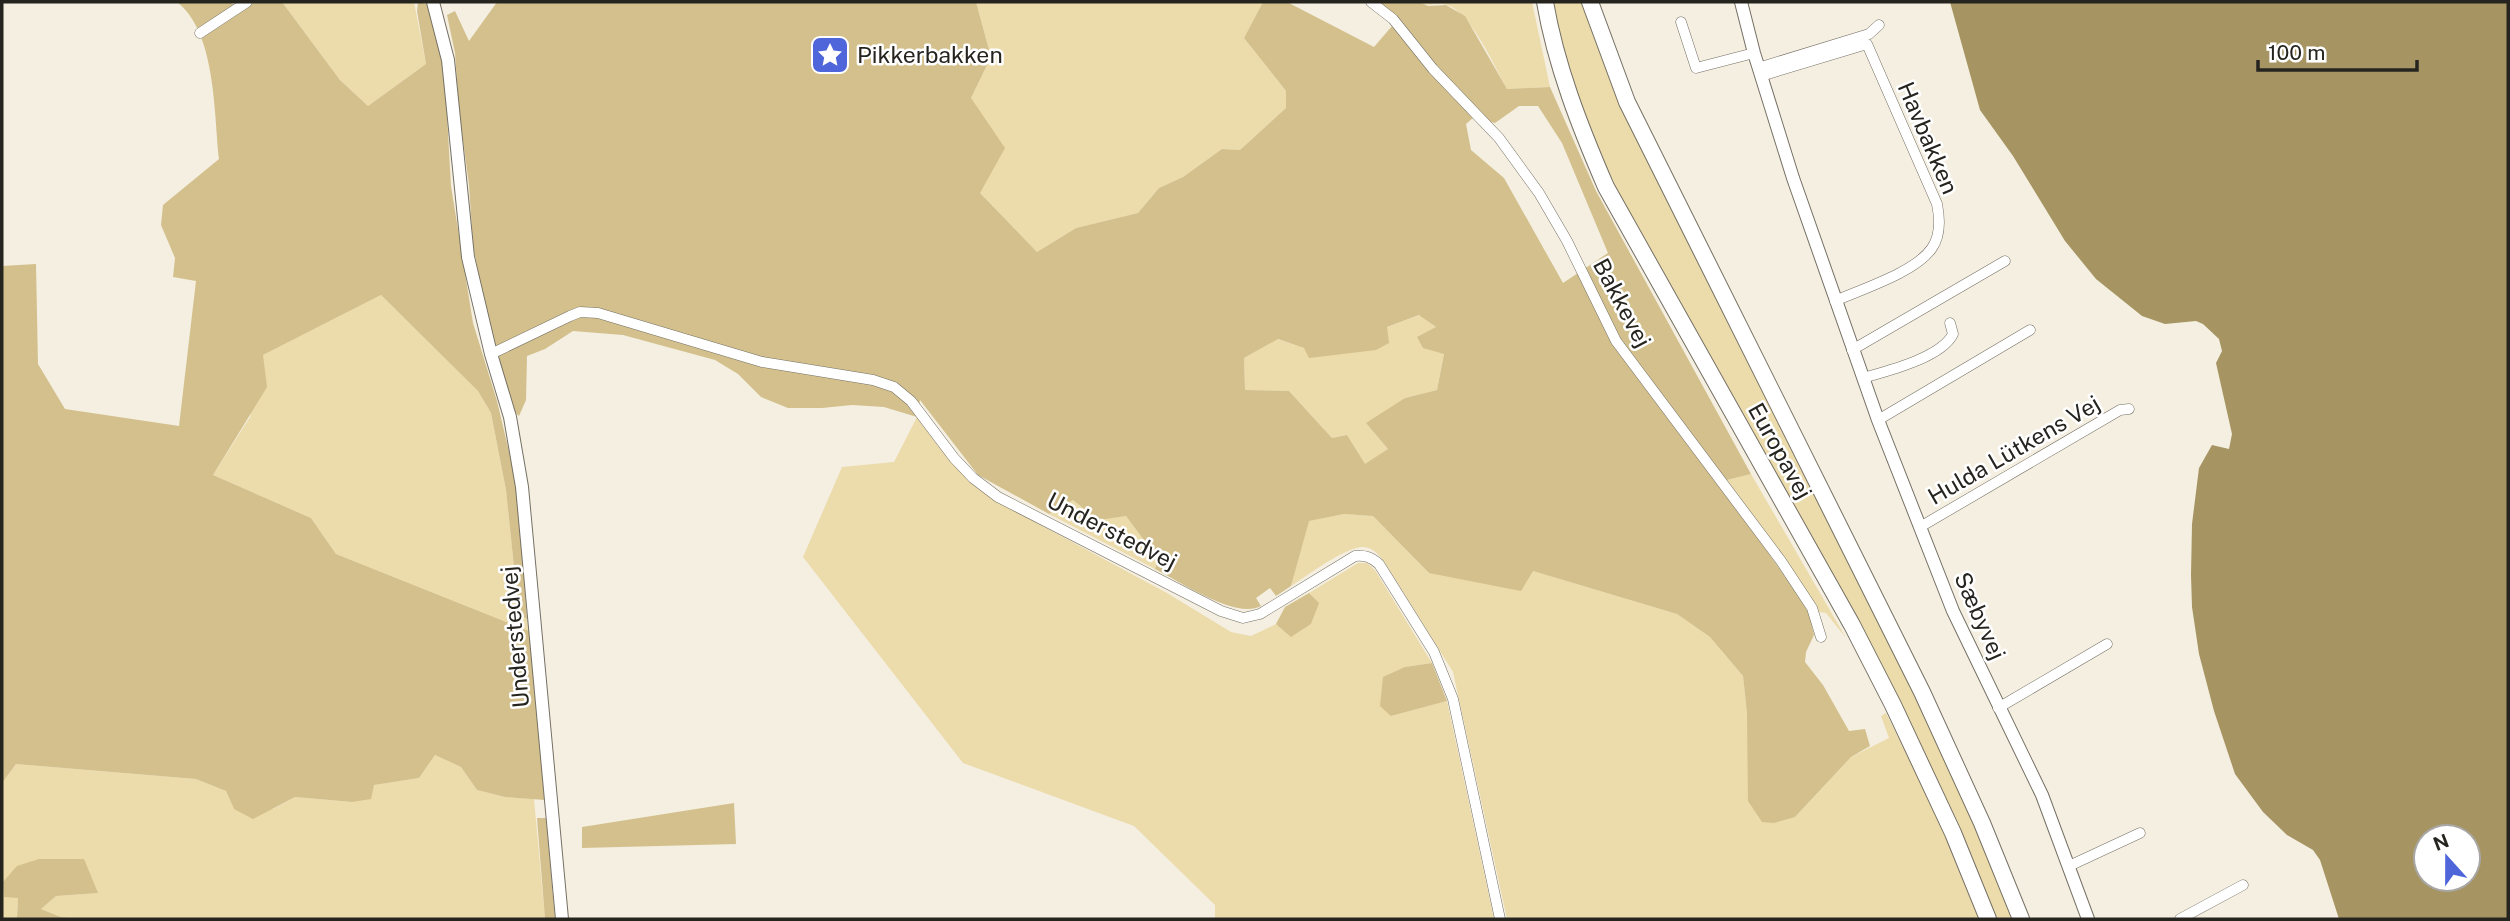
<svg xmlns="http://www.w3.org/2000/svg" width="2510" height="921" font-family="'Public Sans',sans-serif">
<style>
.green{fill:#ecdbab}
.forest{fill:#d3c08c;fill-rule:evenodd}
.water{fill:#a69562;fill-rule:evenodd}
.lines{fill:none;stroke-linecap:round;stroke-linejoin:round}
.minor-casing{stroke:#757064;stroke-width:11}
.tertiary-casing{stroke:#757064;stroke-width:14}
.primary-casing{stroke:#757064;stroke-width:18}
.minor{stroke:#fff;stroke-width:10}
.tertiary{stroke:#fff;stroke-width:12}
.primary{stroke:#fff;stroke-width:16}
.labels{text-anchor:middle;stroke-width:5;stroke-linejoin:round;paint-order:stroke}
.poi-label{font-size:23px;fill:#26241f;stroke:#fff;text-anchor:start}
.street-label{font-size:23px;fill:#26241f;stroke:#fff}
</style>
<rect width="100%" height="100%" fill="#f4efe1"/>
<!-- green -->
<g class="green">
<path d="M282 2H414L426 64 368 106 340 80Z"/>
<path d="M976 2H1263L1244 38 1286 91V108L1240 150 1222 149 1183 177 1159 188 1138 213 1076 228 1037 252 980 193 971 98 991 57Z"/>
<path d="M1421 2H1532L1550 87 1507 89C1495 68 1471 12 1447 5 1437 2 1430 8 1421 2Z"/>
<path d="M1552 2H1584L1598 48 1628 120 1923 712 1974 822 2015 919H1997L1963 836 1905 714 1607 174C1583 118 1565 61 1552 2Z"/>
<path d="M381 295 478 391 491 413 506 490 519 615 527 619 529 631 336 554 311 518 213 475 250 417 263 355Z"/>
<path d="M1420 315 1437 328 1444 353 1437 390 1405 398 1367 424 1388 449 1365 465 1347 435 1332 438 1289 391 1245 390 1244 358 1277 339 1304 348 1387 327Z"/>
<path d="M917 417C939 450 964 476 994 500L1167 593 1231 632 1251 636 1276 624 1292 636 1311 624 1318 603 1309 593 1358 563H1367L1375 570 1432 663 1405 667 1391 716 1447 701 1494 919H1215V905L1134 826 963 763 803 557 842 467 894 462Z"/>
<path d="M1751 474 1846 638 1826 613 1808 610 1719 482Z"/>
<path d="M1073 500 1098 519 1126 516 1158 559 1155 569 1049 514Z"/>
<path d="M1344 514 1373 516 1429 573 1533 571 1677 614 1710 637 1743 676 1747 713 1795 817 1851 757 1889 738 1881 716 1886 713 1946 834 1980 919H1507L1453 672 1385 563C1379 555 1374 548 1364 547 1346 546 1307 576 1291 586L1308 521Z"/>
<path d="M435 755 461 767 477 790 505 797 534 799 545 919H79L61 917 41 909 56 896 98 893 18 898 17 919H2V783L16 764 196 779 226 791 234 809H273L295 797 352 802 373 785 419 778Z"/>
</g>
<!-- forest -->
<g class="forest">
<path d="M177 2H231L232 4 282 2 340 80 368 106 426 64 417 11 418 2 427 4 444 63 451 186 473 323 497 401 518 490 527 619 519 615 506 490 491 413 478 391 381 295 263 355 267 387 213 475 311 518 336 554 529 631 545 800 505 797 477 790 461 767 435 755 419 778 374 785 371 799 352 802 295 797 253 819 234 809 226 791 196 779 16 764 2 783V266L36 264 38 364 65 409 179 426 196 281 173 277 175 258 161 225 163 205 219 159C214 113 216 32 177 2Z"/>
<path d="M497 2H976L991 57 971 98 1005 148 980 193 1037 252 1076 228 1138 213 1159 188 1183 177 1222 149 1240 150 1286 108V91L1244 38 1263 2H1287L1374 47 1398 19 1378 2H1420L1428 6 1446 5 1465 16 1507 89 1550 87 1596 191 1751 474 1719 482 1808 610 1814 635 1806 652 1805 662 1823 685 1849 731 1865 729 1870 746 1851 757 1795 817 1774 823 1762 822 1748 801 1747 713 1743 676 1710 637 1677 614 1533 571 1521 591 1429 573 1373 516 1344 514 1309 521 1291 586 1276 596 1270 588 1256 598 1261 606C1236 620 1179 581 1155 569L1158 559 1126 516 1098 520 1073 500 1049 514 978 475 920 400 917 417 884 407 852 405 822 408H788L761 397 738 374 715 360 623 335 573 331 545 349 527 356 526 400 519 416 511 409 487 318 473 245 469 185 459 110 455 53 447 15 455 11 469 41ZM1519 106H1538L1562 143 1608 253 1563 283 1504 178 1471 150 1466 124 1474 117 1495 123ZM1419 315 1436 327 1417 337 1423 348 1444 354 1437 390 1405 398 1366 423 1388 449 1365 464 1347 435 1332 438 1289 391 1245 390 1244 358 1278 339 1304 348 1309 358 1376 350 1389 343 1387 327Z"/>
<path d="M1309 593 1319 603 1311 624 1291 637 1276 624 1285 607Z"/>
<path d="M1432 663 1447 701 1391 716 1380 706 1383 677 1405 667Z"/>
<path d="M734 803 736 844 582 848V827Z"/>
<path d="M537 818H546L555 919H545Z"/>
<path d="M39 859H84L98 893 56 896 41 909 61 917 79 919H17L18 898 4 897 3 882 17 866Z"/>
</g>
<!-- water -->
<path class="water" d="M1950 2H2508V919H2339L2320 860 2313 850 2287 835 2263 812 2235 774 2214 711 2199 654 2192 607 2191 575 2192 524 2199 468 2212 445 2229 449 2232 434 2216 363 2222 351 2219 339 2203 324 2196 321 2165 324 2142 316 2096 279 2065 241 2013 156 1980 110ZM2426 837H2468V879H2426Z"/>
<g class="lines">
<defs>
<g id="minor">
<path d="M1371 2 1393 19 1433 69 1499 138 1539 193 1567 241 1616 341 1781 561 1812 608 1821 637"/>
<path d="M1681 22 1696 68 1754 53"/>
<path d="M200 33 247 2"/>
<path d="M1758 68 1869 34 1879 25"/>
<path d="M1761 76 1867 44 1937 204C1940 219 1941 235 1932 248 1916 272 1862 289 1835 301"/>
<path d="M1852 350 2005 261"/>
<path d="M491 354 570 316 580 312 598 313 762 362 873 380 894 387 911 401 954 458 973 478 998 497 1221 611 1243 618 1260 614 1355 556C1365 555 1371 557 1379 564L1434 652 1453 699 1500 919"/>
<path d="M1863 378C1887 371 1941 358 1953 334L1950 323"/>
<path d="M1878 420 2030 330"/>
<path d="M1920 527 2120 410 2129 409"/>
<path d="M1998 708 2107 644"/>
<path d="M2069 866 2140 833"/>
<path d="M2180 919 2243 885"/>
</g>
<g id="tertiary">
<path d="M433 2 448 60 468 257 491 354 510 417 522 487 562 919"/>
<path d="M1741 2 1754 53 1793 178 1878 420 1953 611 2042 795 2088 919"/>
</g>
<g id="primary">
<path d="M1545 2C1556 66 1580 127 1606 187L1852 625 1893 705 1953 833 1988 919"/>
<path d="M1590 2 1627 102 1922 692 1982 823 2021 919"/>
</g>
</defs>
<!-- minor casing -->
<use href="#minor" class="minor-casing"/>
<!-- tertiary casing -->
<use href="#tertiary" class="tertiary-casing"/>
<!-- primary casing -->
<use href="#primary" class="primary-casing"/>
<!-- minor -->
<use href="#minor" class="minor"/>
<!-- tertiary -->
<use href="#tertiary" class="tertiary"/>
<!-- primary -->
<use href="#primary" class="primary"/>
</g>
<!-- icons -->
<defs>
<symbol id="sight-square" viewBox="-11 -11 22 22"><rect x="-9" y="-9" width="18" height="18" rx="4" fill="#4f66db" stroke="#fff"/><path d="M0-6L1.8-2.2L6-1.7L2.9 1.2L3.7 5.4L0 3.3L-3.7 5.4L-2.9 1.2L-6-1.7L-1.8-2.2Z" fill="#fff"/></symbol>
</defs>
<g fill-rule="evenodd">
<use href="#sight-square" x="808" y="33" width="44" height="44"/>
</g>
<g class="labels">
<!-- poi labels -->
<g class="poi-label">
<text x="857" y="63">Pikkerbakken</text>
</g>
<!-- street labels -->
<g class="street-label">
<text transform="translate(1928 138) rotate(67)" y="8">Havbakken</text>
<text transform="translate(1622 303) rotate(62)" y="8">Bakkevej</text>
<text transform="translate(2014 450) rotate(-30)" y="8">Hulda Lütkens Vej</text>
<text transform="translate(1780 451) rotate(61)" y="8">Europavej</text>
<text transform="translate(1112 531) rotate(27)" y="8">Understedvej</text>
<text transform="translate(1980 616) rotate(66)" y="8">Sæbyvej</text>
<text transform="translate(515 637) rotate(-95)" y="8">Understedvej</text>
</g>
</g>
<!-- border -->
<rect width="2510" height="921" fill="none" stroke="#26241f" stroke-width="7"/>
<!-- north arrow -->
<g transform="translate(2447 858) rotate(339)"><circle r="33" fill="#ffffff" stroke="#a8a7a5" stroke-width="2"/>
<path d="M0-5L12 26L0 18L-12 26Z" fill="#4f66db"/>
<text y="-10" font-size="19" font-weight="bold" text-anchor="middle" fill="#26241f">N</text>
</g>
<!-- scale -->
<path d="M2258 60v10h159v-10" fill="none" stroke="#26241f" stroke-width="3.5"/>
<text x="2268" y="60" font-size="21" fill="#26241f" stroke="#ffffff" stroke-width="5" paint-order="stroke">100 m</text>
</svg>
